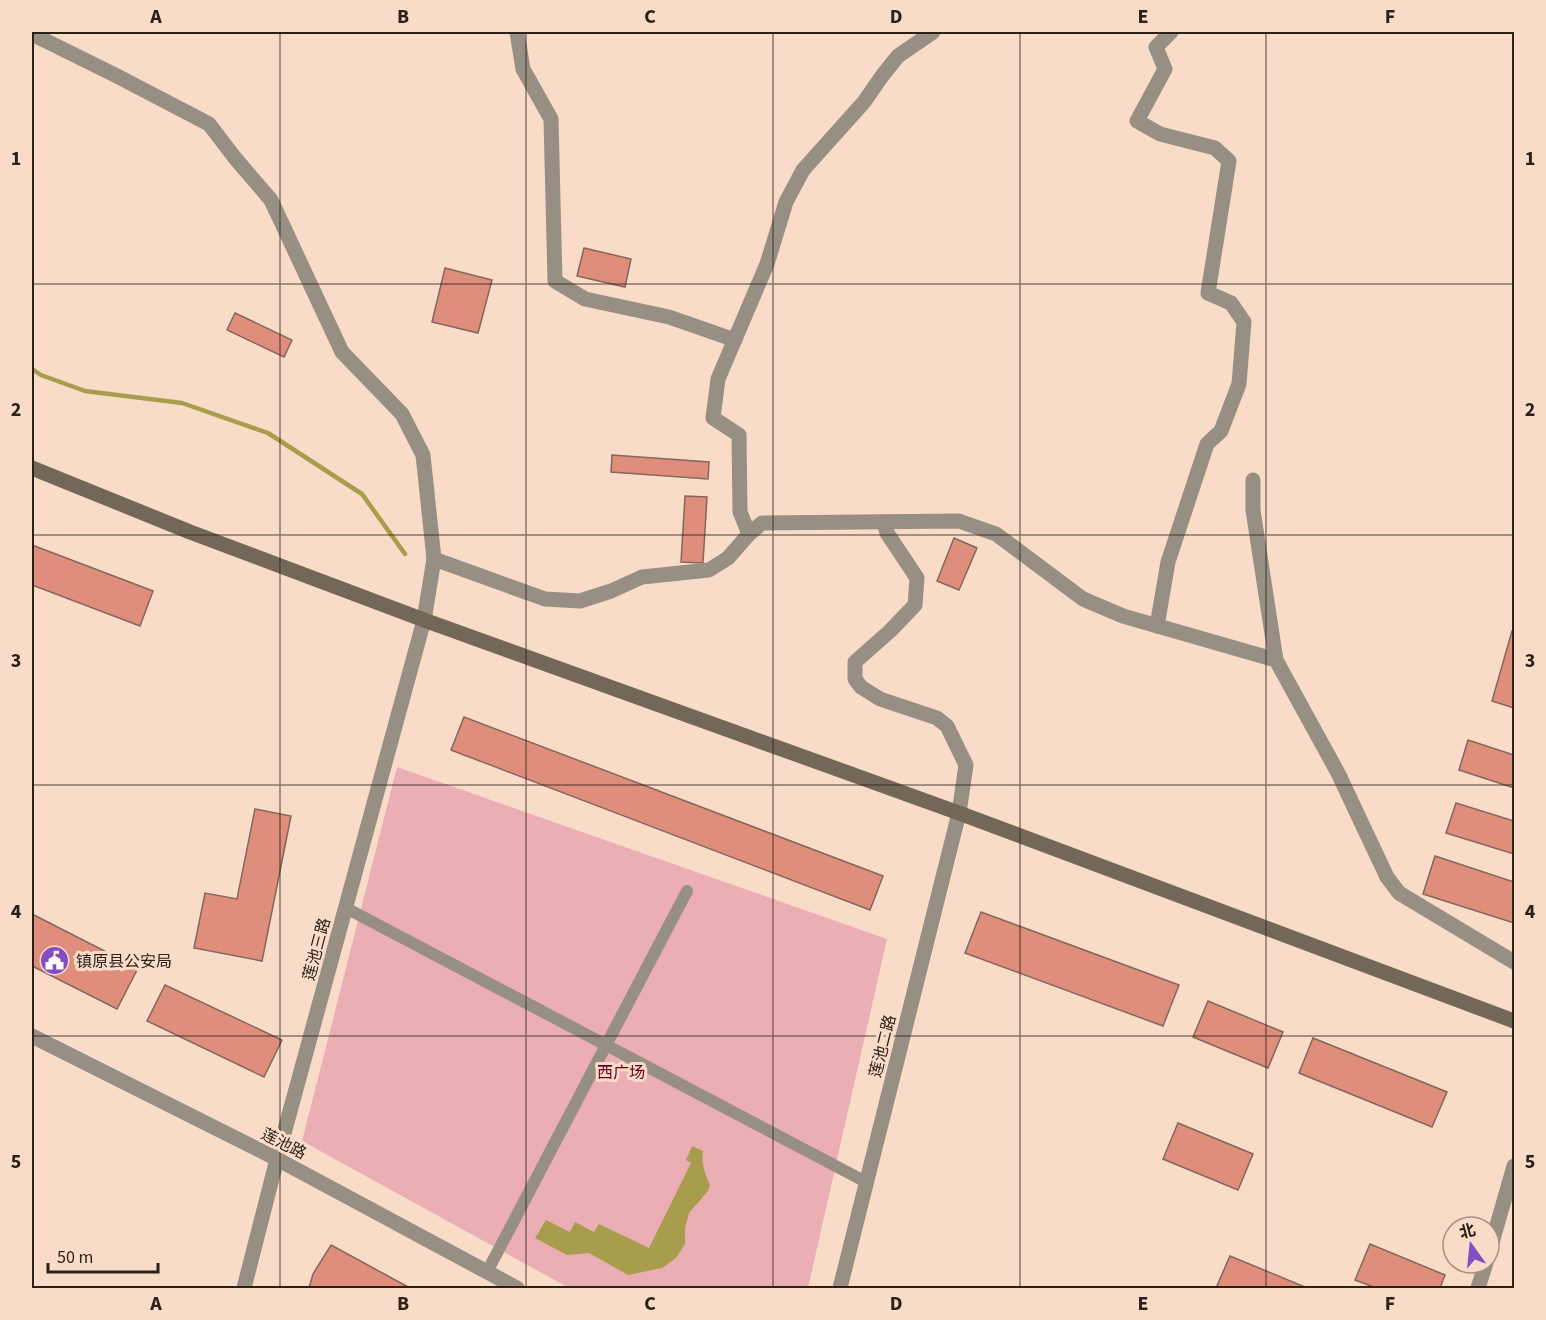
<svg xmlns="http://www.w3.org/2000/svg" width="1546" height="1320" font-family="'Source Sans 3','Noto Sans SC',sans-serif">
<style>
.green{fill:#ecaeb5}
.water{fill:#a79d4c}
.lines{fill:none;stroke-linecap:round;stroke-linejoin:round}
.stream{stroke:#a79d4c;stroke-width:4.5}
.building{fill:#df8e7b;stroke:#85665f;stroke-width:1.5}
.pedestrian{stroke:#978f84;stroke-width:12}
.minor{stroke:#978f84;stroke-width:15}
.tertiary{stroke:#978f84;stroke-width:15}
.secondary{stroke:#736857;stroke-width:15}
.grid{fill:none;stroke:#2b2119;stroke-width:1.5;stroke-opacity:0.55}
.labels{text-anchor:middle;stroke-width:6;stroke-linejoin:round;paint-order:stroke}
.street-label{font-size:16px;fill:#2b2119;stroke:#f9dcc8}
.poi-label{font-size:16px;fill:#2b2119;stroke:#f9dcc8;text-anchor:start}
.park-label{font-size:16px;fill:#690024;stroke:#f9dcc8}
.neatline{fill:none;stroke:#2b2119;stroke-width:2}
.grid-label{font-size:20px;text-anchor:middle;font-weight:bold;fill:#2b2119}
</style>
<rect width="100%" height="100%" fill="#f9dcc8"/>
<!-- green -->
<path class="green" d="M397 767 887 939 808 1288H569L302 1141Z"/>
<!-- water -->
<path class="water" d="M692 1146 703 1151C701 1164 705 1173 710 1185L708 1191 689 1213 685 1228V1244L676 1258 662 1268 628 1275 589 1253 567 1255 535 1238 546 1220 570 1232 575 1222 594 1232 599 1224 649 1248 691 1163 686 1160Z"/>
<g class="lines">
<!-- stream -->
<path class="stream" d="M32 369 41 375 85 391 182 403 268 433 362 494 405 554"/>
</g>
<!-- building -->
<g class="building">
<path d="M584 248 631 259 625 287 577 276Z"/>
<path d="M445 268 492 280 478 333 432 322Z"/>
<path d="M235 313 292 340 284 357 227 330Z"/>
<path d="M612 455 709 462 708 479 611 472Z"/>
<path d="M685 496 707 497 703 563 681 562Z"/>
<path d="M954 538 977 548 959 590 937 581Z"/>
<path d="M32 545 153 591 140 626 32 585Z"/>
<path d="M1512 631H1514V708L1492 701Z"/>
<path d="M464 717 883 876 870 910 451 750Z"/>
<path d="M1468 740 1514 755V788L1459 770Z"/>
<path d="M1456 803 1514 821V854L1446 833Z"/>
<path d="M255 809 291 816 262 961 194 948 205 893 237 899Z"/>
<path d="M1435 856 1514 882V923L1423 894Z"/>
<path d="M981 912 1179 985 1163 1026 965 953Z"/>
<path d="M32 914 138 968 117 1009 32 966Z"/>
<path d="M165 985 282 1040 264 1077 147 1021Z"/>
<path d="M1208 1001 1283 1032 1268 1068 1193 1037Z"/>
<path d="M1313 1038 1447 1092 1432 1127 1299 1073Z"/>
<path d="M1178 1123 1253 1154 1238 1190 1163 1159Z"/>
<path d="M1370 1244 1445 1275 1440 1288H1376L1355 1280Z"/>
<path d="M331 1245 410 1288H309L313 1274Z"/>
<path d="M1230 1256 1305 1287V1288H1216Z"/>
</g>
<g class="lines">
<!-- pedestrian -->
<g class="pedestrian">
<path d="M346 908 866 1182"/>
<path d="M487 1272 687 891"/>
</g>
<!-- minor -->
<g class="minor">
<path d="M517 32 523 69 551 119 555 281 585 299 669 317 735 340"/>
<path d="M1253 480V510L1276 660 1338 773 1387 877 1399 893 1514 962"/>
<path d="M884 522 887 533 917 578 915 605 890 631 855 662V679L861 687 880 699 937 718 947 726 966 765 959 813"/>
<path d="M749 534 740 512 739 435 713 418 718 379 767 264 786 202 803 170 864 102 882 76 898 56 933 32"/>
<path d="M434 559 545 599 580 601 611 591 642 577 709 570 728 558 749 534 762 523 959 521 996 534 1083 599 1123 616 1276 660"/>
<path d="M1157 626 1168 562 1207 444 1221 431 1239 384 1244 322 1231 303 1208 293 1229 161 1215 148 1160 134 1137 121 1165 69 1156 47 1171 32"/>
</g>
<!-- tertiary -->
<g class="tertiary">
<path d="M32 34 115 75 209 124 235 158 271 200 342 352 402 414 423 455 434 559 424 620 277 1159 244 1288"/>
<path d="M32 1036 277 1159 517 1288"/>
<path d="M1489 1253 1514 1166"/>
<path d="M840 1288 959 813"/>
<path d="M1478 1288 1486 1263"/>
</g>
<!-- secondary -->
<path class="secondary" d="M32 468 190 532 424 620 959 813 1514 1021"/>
</g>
<!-- grid -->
<path class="grid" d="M280 32V1288M526 32V1288M773 32V1288M1020 32V1288M1266 32V1288M32 284H1514M32 535H1514M32 785H1514M32 1036H1514"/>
<!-- icons -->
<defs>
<symbol id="civic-disc" viewBox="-11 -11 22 22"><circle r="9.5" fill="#854dc4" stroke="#f9dcc8"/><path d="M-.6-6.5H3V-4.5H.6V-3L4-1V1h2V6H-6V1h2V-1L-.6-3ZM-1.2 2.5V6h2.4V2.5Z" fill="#fff"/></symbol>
</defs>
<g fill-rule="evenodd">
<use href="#civic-disc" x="38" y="944" width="33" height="33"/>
</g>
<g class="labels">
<!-- street labels -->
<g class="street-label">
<text transform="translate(316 949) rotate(-75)" y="6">莲池三路</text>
<text transform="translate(882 1046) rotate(-76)" y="6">莲池二路</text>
<text transform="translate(284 1143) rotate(27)" y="6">莲池路</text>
</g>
<!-- poi labels -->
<g class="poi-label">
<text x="76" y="967">镇原县公安局</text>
</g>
<!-- park labels -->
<g class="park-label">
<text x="621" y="1078">西广场</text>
</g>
</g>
<!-- border -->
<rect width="1546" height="1320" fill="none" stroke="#f9dcc8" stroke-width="66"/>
<!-- north arrow -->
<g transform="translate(1471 1245) rotate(345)"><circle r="28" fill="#f9dcc8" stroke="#a79182" stroke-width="1.5"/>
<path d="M0-4.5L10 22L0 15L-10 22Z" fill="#854dc4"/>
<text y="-9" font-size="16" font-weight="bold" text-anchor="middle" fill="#2b2119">北</text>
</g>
<!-- scale -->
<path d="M48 1263v9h110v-9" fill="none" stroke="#2b2119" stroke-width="3"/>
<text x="57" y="1263" font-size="18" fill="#2b2119" stroke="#f9dcc8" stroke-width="4.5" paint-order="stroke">50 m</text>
<rect x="33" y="33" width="1480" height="1254" class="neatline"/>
<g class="grid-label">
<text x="156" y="23">A</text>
<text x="403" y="23">B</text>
<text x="650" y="23">C</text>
<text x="896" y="23">D</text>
<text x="1143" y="23">E</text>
<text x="1390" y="23">F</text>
<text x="16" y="165">1</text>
<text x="1530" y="165">1</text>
<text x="16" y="416">2</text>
<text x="1530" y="416">2</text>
<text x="16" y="667">3</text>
<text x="1530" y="667">3</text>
<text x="16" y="918">4</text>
<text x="1530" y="918">4</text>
<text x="16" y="1168">5</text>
<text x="1530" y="1168">5</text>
<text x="156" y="1310">A</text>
<text x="403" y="1310">B</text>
<text x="650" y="1310">C</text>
<text x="896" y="1310">D</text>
<text x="1143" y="1310">E</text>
<text x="1390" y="1310">F</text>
</g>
</svg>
